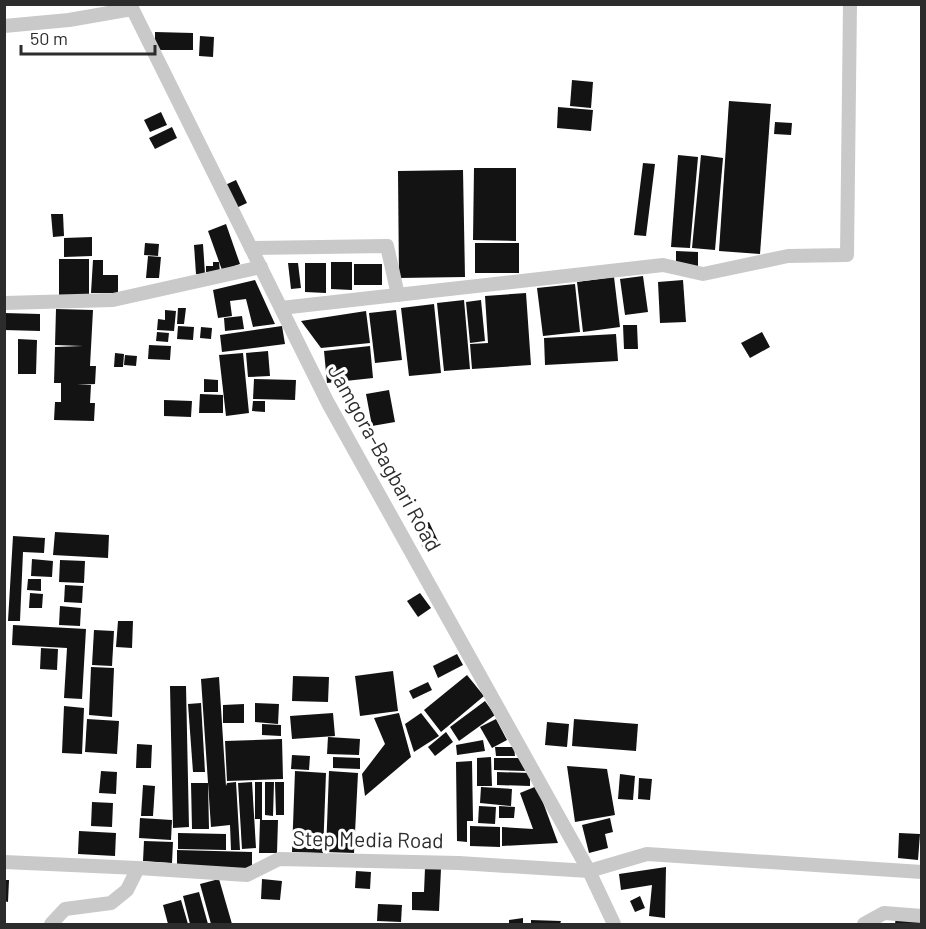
<svg xmlns="http://www.w3.org/2000/svg" width="926" height="929" font-family="Barlow,sans-serif">
<style>
.building{fill:#131313}
.lines{fill:none;stroke-linecap:round;stroke-linejoin:round}
.street{stroke:#c9c9c9;stroke-width:14}
.labels{text-anchor:middle;stroke-width:6;stroke-linejoin:round;paint-order:stroke}
.street-label{font-size:21px;fill:#2c2c2c;stroke:#fff}
</style>
<rect width="100%" height="100%" fill="#fff"/>
<!-- building -->
<g class="building">
<path d="M155 32 193 33V50H155Z"/>
<path d="M200 36 214 37 213 57 199 56Z"/>
<path d="M572 80 593 82 591 108 570 106Z"/>
<path d="M729 101 771 104 760 254 719 251Z"/>
<path d="M558 107 593 110 591 131 557 128Z"/>
<path d="M161 112 167 125 150 132 144 120Z"/>
<path d="M775 122 792 123 791 135 774 134Z"/>
<path d="M172 127 177 138 155 149 149 138Z"/>
<path d="M678 155 698 157 690 248 671 247Z"/>
<path d="M701 155 723 158 715 250 692 248Z"/>
<path d="M643 163 655 164 646 236 634 235Z"/>
<path d="M474 168H516V241L473 240Z"/>
<path d="M463 170 465 277 399 278 398 171Z"/>
<path d="M236 180 247 203 234 209 223 186Z"/>
<path d="M51 214H63L64 236 53 237Z"/>
<path d="M226 224 240 264 222 270 208 231Z"/>
<path d="M92 237V256L64 257V238Z"/>
<path d="M145 243 159 244 158 256 144 255Z"/>
<rect x="475" y="243" width="44" height="30"/>
<path d="M203 244 205 274H196L194 245Z"/>
<path d="M676 251 698 252V267H676Z"/>
<path d="M148 256 161 257 159 278H146Z"/>
<rect x="59" y="259" width="30" height="36"/>
<path d="M93 260H103V275H118V293H91Z"/>
<path d="M213 262H219L220 272H206V266H213Z"/>
<path d="M331 262H352V290L331 289Z"/>
<path d="M288 263H298L301 288 291 289Z"/>
<path d="M305 263H326V293L305 292Z"/>
<rect x="354" y="264" width="28" height="21"/>
<path d="M643 276 648 312 625 315 620 279Z"/>
<path d="M614 277 620 327 583 332 577 282Z"/>
<path d="M255 280 275 324 253 327 246 299 230 301 232 316 218 318 213 290Z"/>
<path d="M683 280 686 322 660 323 658 282Z"/>
<path d="M575 284 580 332 543 336 537 288Z"/>
<path d="M526 293 531 365 472 369 470 344 488 343 485 296Z"/>
<path d="M464 300 470 369 444 371 437 303Z"/>
<path d="M481 300 485 341 470 343 466 302Z"/>
<path d="M434 304 441 373 409 376 401 308Z"/>
<path d="M178 308H186L184 324H177Z"/>
<path d="M56 309 93 310 90 366H96L95 384 77 385H91L90 403H95L94 421 54 420 55 402H61V383H54L55 347 83 346 55 345Z"/>
<path d="M165 310 176 311 174 331 157 330 158 319 165 320Z"/>
<path d="M396 310 402 360 375 363 369 313Z"/>
<path d="M366 311 370 343 321 348 301 321Z"/>
<path d="M4 313 40 314V331L4 330Z"/>
<path d="M242 316 244 329 225 331 224 318Z"/>
<path d="M623 325H637L638 349H624Z"/>
<path d="M178 326 194 327 193 340 177 339Z"/>
<path d="M282 326 285 344 222 352 220 335Z"/>
<path d="M201 327 212 328 211 339 200 338Z"/>
<path d="M157 332 169 333 168 342 156 341Z"/>
<path d="M762 332 770 347 750 358 741 343Z"/>
<path d="M616 334 618 361 545 365 544 338Z"/>
<path d="M18 339 37 340 36 374H18Z"/>
<path d="M149 345 171 346 170 360 148 359Z"/>
<path d="M370 346 373 378 327 383 324 351Z"/>
<path d="M268 351 270 376 248 377 246 353Z"/>
<path d="M115 353 124 354 123 367H114Z"/>
<path d="M243 353 249 413 226 416 219 355Z"/>
<path d="M125 355 137 356 136 366 124 365Z"/>
<path d="M204 379 218 380V392H204Z"/>
<path d="M254 379 296 380 295 400 253 399Z"/>
<path d="M389 390 395 422 372 426 366 394Z"/>
<path d="M200 394 223 395V413H199Z"/>
<path d="M164 400 192 401 191 417 164 416Z"/>
<path d="M253 401H265V412L252 411Z"/>
<path d="M429 522 438 541 423 548 414 528Z"/>
<path d="M55 532 109 535 108 558 53 555Z"/>
<path d="M13 536 45 538 44 553 23 552 20 621H8Z"/>
<path d="M32 559 53 561 52 577 31 576Z"/>
<path d="M60 560 85 561 84 583 59 582Z"/>
<path d="M28 579H41V591L27 590Z"/>
<path d="M65 585 83 586 82 603 64 602Z"/>
<path d="M30 593 43 594 42 608H29Z"/>
<path d="M420 593 431 608 418 617 407 601Z"/>
<path d="M60 606 81 608 80 626 59 625Z"/>
<path d="M118 621H133L132 648 116 647Z"/>
<path d="M13 625 86 629 82 699 64 698 67 648 12 645Z"/>
<path d="M94 630 114 631 112 666 92 665Z"/>
<path d="M41 648 58 649 57 670 40 669Z"/>
<path d="M457 654 463 665 438 678 433 666Z"/>
<path d="M91 667 114 668 112 717 89 715Z"/>
<path d="M393 671 398 711 360 716 355 676Z"/>
<path d="M467 675 484 696 441 732 424 710Z"/>
<path d="M293 676 329 677 328 702 292 701Z"/>
<path d="M219 677 226 786 227 783 236 782 240 850H231L230 825 211 827 201 679Z"/>
<path d="M428 682 432 690 413 699 409 691Z"/>
<path d="M170 686H186L189 827 173 828Z"/>
<path d="M485 701 495 715 459 741 450 727Z"/>
<path d="M201 703 205 772H193L188 704Z"/>
<path d="M255 703 279 704 278 724 255 722Z"/>
<path d="M244 704V723H223V705Z"/>
<path d="M64 706 84 708 82 754 62 753Z"/>
<path d="M333 713 335 736 292 739 290 716Z"/>
<path d="M399 713 411 757 365 796 362 774 385 744 374 718Z"/>
<path d="M421 713 439 736 414 752 405 724Z"/>
<path d="M87 719 119 721 117 754 85 752Z"/>
<path d="M496 719 507 740 492 748 480 727Z"/>
<path d="M574 719 638 724 636 751 572 746Z"/>
<path d="M547 722 569 724 567 747 545 745Z"/>
<path d="M262 724 281 725V736L262 735Z"/>
<path d="M446 732 453 742 435 756 428 747Z"/>
<path d="M328 737 360 739 359 755 327 754Z"/>
<path d="M282 739 283 779 227 781 225 741Z"/>
<path d="M483 740 485 751 457 755 456 745Z"/>
<path d="M137 744 152 745 151 768H136Z"/>
<path d="M495 747H514L515 756H496Z"/>
<path d="M292 755 310 756 309 770 291 769Z"/>
<path d="M333 757 360 758V769L333 768Z"/>
<path d="M491 757 492 786H477V758Z"/>
<path d="M494 758H522L526 771 494 770Z"/>
<path d="M472 761 473 821H467V842L457 841 456 762Z"/>
<path d="M567 766 607 769 615 815 575 822Z"/>
<path d="M101 771 117 772 116 794 99 793Z"/>
<path d="M295 771 326 773 323 853 292 852Z"/>
<path d="M329 771 358 773 354 853 326 852Z"/>
<path d="M497 772 530 773V786L497 785Z"/>
<path d="M620 774 635 776 633 800 618 799Z"/>
<path d="M639 778 652 779 650 800 638 799Z"/>
<path d="M252 782 256 848 242 849 238 783Z"/>
<path d="M255 782H262V820H278L277 853H259L260 819H255Z"/>
<path d="M265 782H274L273 816 265 815Z"/>
<path d="M275 782H284V815H276Z"/>
<path d="M191 783H208L209 829H192Z"/>
<path d="M143 785 155 786 153 816H141Z"/>
<path d="M537 786 558 843 502 846V827L533 829 520 793Z"/>
<path d="M481 787 512 789 511 806 480 803Z"/>
<path d="M92 802 113 803 112 827 91 826Z"/>
<path d="M479 806 496 807 495 824 478 823Z"/>
<path d="M499 806 515 807 514 818H499Z"/>
<path d="M140 818 172 820 171 840 139 838Z"/>
<path d="M610 818 613 832 605 834 608 848 589 853 582 825Z"/>
<path d="M470 826 500 827V847L470 846Z"/>
<path d="M79 831 116 833 115 856 78 854Z"/>
<path d="M178 833 226 834V850L178 849Z"/>
<path d="M899 833 920 834 918 860 898 858Z"/>
<path d="M144 841 173 842 172 863 143 861Z"/>
<path d="M177 850 252 852V870L177 869Z"/>
<path d="M666 867 665 918 649 916 652 885 621 890 619 874Z"/>
<path d="M425 868 441 869 439 911 412 910V892H424Z"/>
<path d="M356 871 371 872 370 889 355 888Z"/>
<path d="M219 879 232 924H211L200 884Z"/>
<path d="M262 879 282 881 280 900 261 899Z"/>
<path d="M4 880H9L8 902 4 901Z"/>
<path d="M199 892 208 924H190L183 896Z"/>
<path d="M640 896 645 908 635 912 630 901Z"/>
<path d="M181 900 188 924H168L163 905Z"/>
<path d="M378 904 402 905 401 922 377 921Z"/>
<path d="M896 916 921 918V924H895Z"/>
<path d="M523 918V924H509V920Z"/>
<path d="M531 920 561 921 560 924H531Z"/>
</g>
<g class="lines">
<!-- street -->
<g class="street">
<path d="M130 4 328 403 589 871 614 924"/>
<path d="M4 26 69 20 132 9"/>
<path d="M251 248 387 246 398 295"/>
<path d="M4 303 113 300 261 267"/>
<path d="M281 308 663 265 703 274 788 256 847 255 850 4"/>
<path d="M4 862 138 868 247 875 279 859 459 863 589 871 647 854 922 872"/>
<path d="M51 924 65 909 111 903 127 890 138 868"/>
<path d="M864 924 884 913 922 916"/>
</g>
</g>
<g class="labels">
<!-- street labels -->
<g class="street-label">
<text transform="translate(384 458) rotate(61)" y="7">Jamgora-Bagbari Road</text>
<text transform="translate(368 840) rotate(1)" y="7">Step Media Road</text>
</g>
</g>
<!-- border -->
<rect width="926" height="929" fill="none" stroke="#2c2c2c" stroke-width="12"/>
<!-- scale -->
<path d="M21 45v9h134v-9" fill="none" stroke="#2c2c2c" stroke-width="3"/>
<text x="30" y="45" font-size="18" fill="#2c2c2c" stroke="#ffffff" stroke-width="4.5" paint-order="stroke">50 m</text>
</svg>
